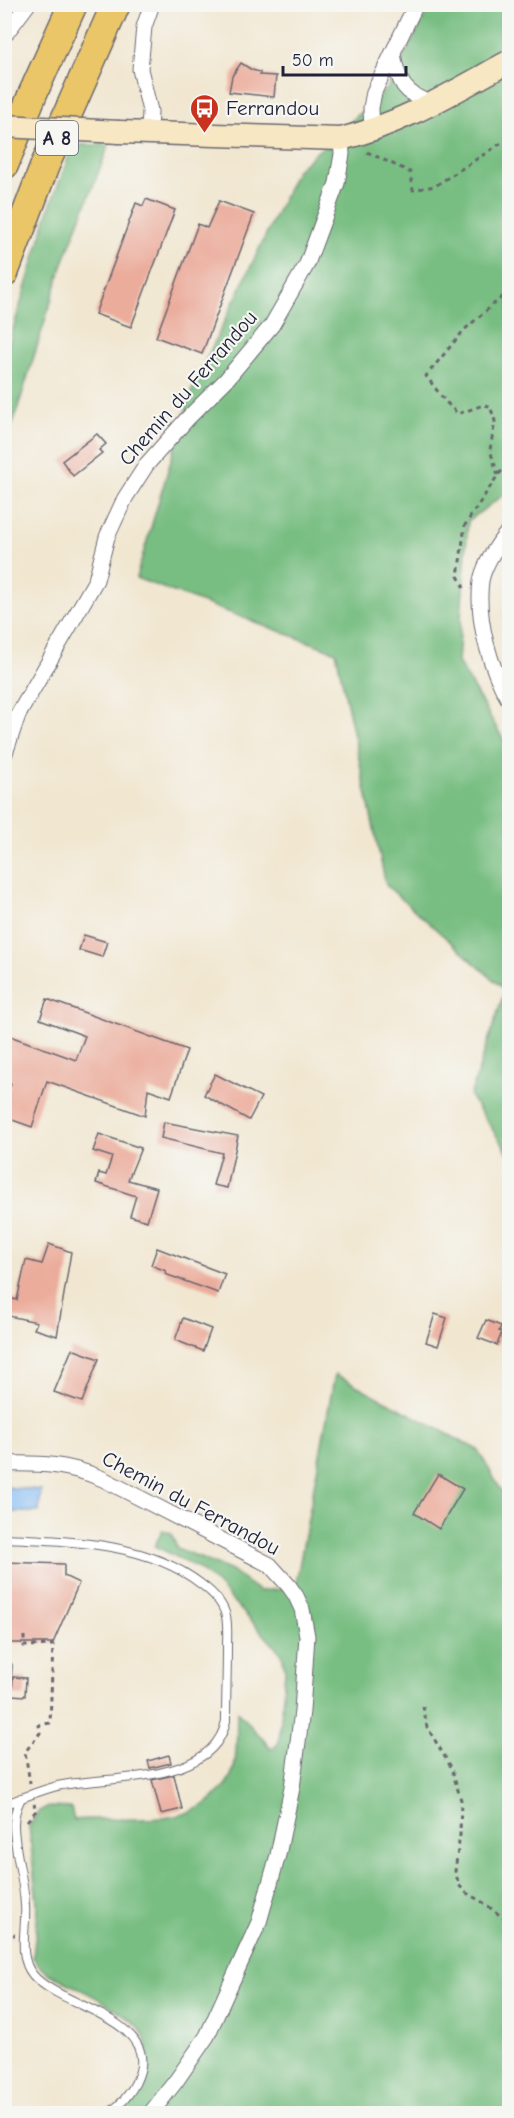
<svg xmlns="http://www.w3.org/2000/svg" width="514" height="2118" font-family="'Comic Neue',sans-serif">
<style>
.forest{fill:#78be82;stroke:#4d705e;stroke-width:1.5}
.water{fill:#84bcf4;stroke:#536f98;stroke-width:1.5}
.building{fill:#ebac9b}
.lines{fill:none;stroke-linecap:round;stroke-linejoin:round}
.service-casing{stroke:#6a6770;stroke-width:10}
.minor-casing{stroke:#6a6770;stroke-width:17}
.secondary-casing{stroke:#6a6770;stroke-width:25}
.motorway-casing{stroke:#6a6770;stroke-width:31}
.path{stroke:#6a6770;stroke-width:3;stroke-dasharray:4.5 4.5;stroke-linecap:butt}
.service{stroke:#fff;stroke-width:8}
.minor{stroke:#fff;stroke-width:15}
.secondary{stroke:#f7e8c3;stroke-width:22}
.motorway{stroke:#ebc669;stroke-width:28}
.secondary-bridge-casing{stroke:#6a6770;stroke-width:25;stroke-linecap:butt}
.secondary-bridge{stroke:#f7e8c3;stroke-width:22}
.labels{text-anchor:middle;stroke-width:4.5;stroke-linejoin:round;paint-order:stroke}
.shield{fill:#f6f6f2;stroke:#626272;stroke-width:1.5}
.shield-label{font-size:20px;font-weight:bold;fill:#22223b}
.poi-label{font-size:21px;fill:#22223b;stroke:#f6f6f2;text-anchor:start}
.street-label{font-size:21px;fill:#22223b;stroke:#f6f6f2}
</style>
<rect width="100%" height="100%" fill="#f6f6f2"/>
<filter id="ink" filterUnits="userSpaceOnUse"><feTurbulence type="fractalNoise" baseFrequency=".0167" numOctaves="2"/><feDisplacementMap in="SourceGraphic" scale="12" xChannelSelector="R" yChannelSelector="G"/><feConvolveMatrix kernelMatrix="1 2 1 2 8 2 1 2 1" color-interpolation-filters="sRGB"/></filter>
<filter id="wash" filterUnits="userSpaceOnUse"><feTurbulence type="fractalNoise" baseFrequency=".008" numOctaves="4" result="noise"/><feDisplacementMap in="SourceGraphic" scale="24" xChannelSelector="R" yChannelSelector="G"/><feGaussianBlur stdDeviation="1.35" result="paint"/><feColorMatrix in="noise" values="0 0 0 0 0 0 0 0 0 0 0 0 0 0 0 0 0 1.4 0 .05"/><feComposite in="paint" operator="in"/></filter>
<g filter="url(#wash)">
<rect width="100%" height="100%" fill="#f1e7d1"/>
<!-- forest -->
<g class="forest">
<path d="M431 5H509V491L468 521 458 662 509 749V1154L470 1096 505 990 386 885 336 652 136 578 192 389 297 170 387 89Z"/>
<path d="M73 145H109L63 263 5 449V356L48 212Z"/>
<path d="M335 1374 478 1450 510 1506 509 2113H117C134 2099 149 2081 148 2058 148 2049 146 2039 141 2031 126 2009 74 1987 50 1974L39 1966 33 1957 38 1912 29 1826 39 1811 47 1807 71 1808 74 1820C122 1815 185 1832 220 1791 226 1785 232 1776 234 1767 238 1750 236 1729 237 1711L272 1749 279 1743 285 1670 282 1654 215 1582 196 1567 155 1546 162 1530 171 1533 177 1548 231 1571 259 1591 282 1589 296 1583Z"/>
</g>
<!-- water -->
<path class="water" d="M4 1487 41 1490 39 1512H5Z"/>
<g id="blocks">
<!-- building -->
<g class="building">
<path d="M241 63 252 70 260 72V75L276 76 274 97 229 92 232 76Z"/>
<path d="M146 199 175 210 131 327 95 314 136 203 143 206Z"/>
<path d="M219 201 254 214 202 354 156 337 198 224 207 228Z"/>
<path d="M97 434 106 444 99 450 102 453 73 476 62 461Z"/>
<path d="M84 935 107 942 102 957 79 950Z"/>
<path d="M47 999 187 1050 171 1097 148 1089 145 1116 47 1081 32 1127 4 1117V1103L11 1084 4 1081V1043L7 1035 76 1060 85 1036 40 1019Z"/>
<path d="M215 1074 261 1097 249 1120 204 1095Z"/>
<path d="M164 1122 238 1136 227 1188 213 1185 222 1153 161 1138Z"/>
<path d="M99 1134 141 1148 128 1180 157 1188 147 1221 130 1216 136 1196 96 1183 99 1173 106 1175 112 1157 93 1151Z"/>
<path d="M49 1244 71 1252 57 1336 34 1329 37 1322 4 1315V1297L17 1300 26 1260 42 1264Z"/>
<path d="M157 1248 225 1274 218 1293 165 1274 166 1271 151 1265Z"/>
<path d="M435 1314 447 1318 438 1346 426 1342Z"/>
<path d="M183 1318 211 1329 203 1351 175 1340Z"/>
<path d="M486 1320 501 1326 499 1331 502 1332 497 1345 478 1338Z"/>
<path d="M72 1349 99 1359 82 1402 54 1392Z"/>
<path d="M438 1474 463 1489 439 1529 414 1513Z"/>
<path d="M4 1562 64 1564V1576L79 1583 53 1643H4Z"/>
<path d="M13 1677 26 1678 25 1696 12 1695Z"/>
<path d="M169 1755 171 1763 150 1768 148 1761Z"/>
<path d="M174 1775 182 1809 161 1814 152 1780Z"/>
</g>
</g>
</g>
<g filter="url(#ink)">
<use href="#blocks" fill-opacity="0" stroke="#6a6770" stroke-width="1.5"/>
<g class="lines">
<defs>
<g id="service">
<path d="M4 1538C70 1541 147 1542 201 1584 212 1592 223 1603 226 1616 228 1626 227 1638 227 1648 227 1673 226 1697 226 1721 213 1786 106 1775 57 1786 39 1791 21 1798 4 1805"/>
<path d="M4 1666H8L4 1718"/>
<path d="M21 1798C17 1807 14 1814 14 1824 14 1851 24 1878 25 1905 27 1928 17 1956 33 1975 59 2006 154 2018 140 2071 135 2089 123 2103 108 2114"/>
</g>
<g id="minor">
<path d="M4 36 28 4"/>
<path d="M393 54C398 82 404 94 432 104"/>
<path d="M372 131 371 108 374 92 416 4"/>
<path d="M149 132 150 111 140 69 144 27 152 4"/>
<path d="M510 529C499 542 484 564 481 581 476 620 490 668 510 702"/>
<path d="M4 756 18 715 96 580 107 537 125 498 147 464 187 419 226 380 272 325 307 264 337 183 342 154 341 139"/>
<path d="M4 1464C42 1463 68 1464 103 1479L270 1565 289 1586 296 1596 302 1609 307 1636 302 1711 292 1788 278 1855 259 1922 207 2036 176 2081 150 2114"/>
</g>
<path id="secondary" d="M119 132 341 139C402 124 455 91 510 61"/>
<g id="motorway">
<path d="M4 165 33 93 73 4"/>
<path d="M4 273 45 165 116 4"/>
</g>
</defs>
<!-- service casing -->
<use href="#service" class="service-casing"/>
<!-- minor casing -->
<use href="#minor" class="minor-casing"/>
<!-- secondary casing -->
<use href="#secondary" class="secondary-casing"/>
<!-- motorway casing -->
<use href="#motorway" class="motorway-casing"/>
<!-- path -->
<g class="path">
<path d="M367 152 410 172 413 190 435 186 500 144 510 141"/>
<path d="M498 475 490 450 495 421 490 406 483 405 458 414 445 401 426 376 464 330 510 290"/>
<path d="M464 588 458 576 465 525 498 475 510 462"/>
<path d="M24 1636V1646L53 1645 50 1723 39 1725 40 1733 25 1752 30 1783"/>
<path d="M423 1706 427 1727 451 1767 461 1800 460 1835 455 1871 459 1885 465 1892 484 1903 510 1923"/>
<path d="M27 1821 36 1811 34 1804"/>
<path d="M4 1935H15"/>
</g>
<!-- service -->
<use href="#service" class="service"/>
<!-- minor -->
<use href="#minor" class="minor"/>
<!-- secondary -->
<use href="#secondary" class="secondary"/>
<!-- motorway -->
<use href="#motorway" class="motorway"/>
<defs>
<path id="secondary-bridge" d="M4 126 119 132"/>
</defs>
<!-- secondary-bridge casing -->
<use href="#secondary-bridge" class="secondary-bridge-casing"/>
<!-- secondary-bridge -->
<use href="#secondary-bridge" class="secondary-bridge"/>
</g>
</g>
<!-- icons -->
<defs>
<symbol id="bus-pin" viewBox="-11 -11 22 30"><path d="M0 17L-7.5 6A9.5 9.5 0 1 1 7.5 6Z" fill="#c8321e" stroke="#f6f6f2"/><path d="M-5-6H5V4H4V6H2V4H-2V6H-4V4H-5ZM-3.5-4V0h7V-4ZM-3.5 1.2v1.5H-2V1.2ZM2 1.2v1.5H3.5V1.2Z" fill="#fff"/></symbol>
</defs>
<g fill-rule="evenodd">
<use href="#bus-pin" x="188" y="92" width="33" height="45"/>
</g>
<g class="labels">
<!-- shield labels -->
<rect class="shield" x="36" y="121" width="42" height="34" rx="4.5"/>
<g class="shield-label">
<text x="57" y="145">A 8</text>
</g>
<!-- poi labels -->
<g class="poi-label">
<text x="226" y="115">Ferrandou</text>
</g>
<!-- street labels -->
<g class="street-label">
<text transform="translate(188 388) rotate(-49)" y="7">Chemin du Ferrandou</text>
<text transform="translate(191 1503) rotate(28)" y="7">Chemin du Ferrandou</text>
</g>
</g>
<!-- margin -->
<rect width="514" height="2118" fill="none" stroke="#f6f6f2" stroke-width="24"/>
<!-- scale -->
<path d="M283 66v9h123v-9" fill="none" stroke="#22223b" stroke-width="3"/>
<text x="292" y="66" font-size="18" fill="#22223b" stroke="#f6f6f2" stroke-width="4.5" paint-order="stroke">50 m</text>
</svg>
